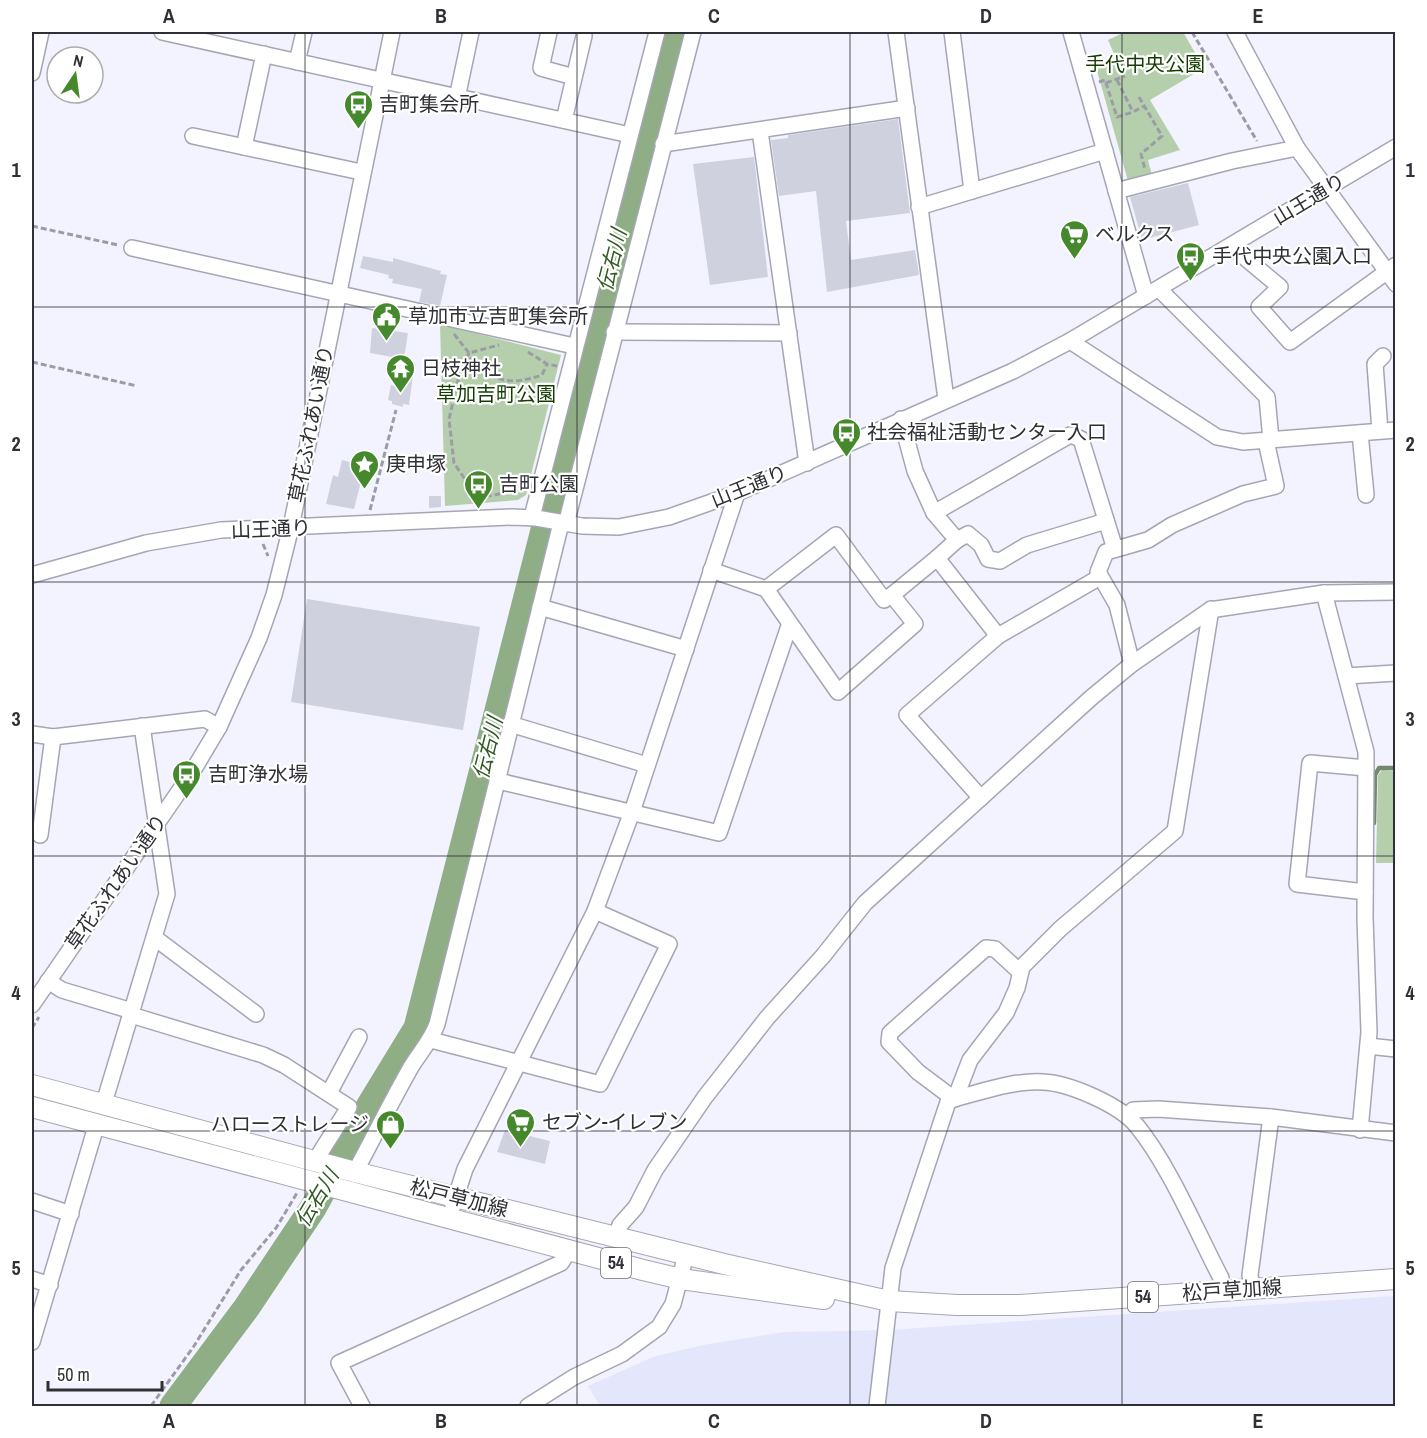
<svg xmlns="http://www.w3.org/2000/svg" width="1427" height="1438" font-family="'Archivo Narrow','Noto Sans JP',sans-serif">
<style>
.built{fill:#e4e6fb}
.green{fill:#b5cfad}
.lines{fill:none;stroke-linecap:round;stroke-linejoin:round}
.stream{stroke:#73886e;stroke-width:4.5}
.river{stroke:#90ae86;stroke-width:27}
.building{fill:#d0d1df}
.minor-casing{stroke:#a5a6b3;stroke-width:18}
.major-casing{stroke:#a5a6b3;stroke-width:22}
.path{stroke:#9b9ca5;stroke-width:3;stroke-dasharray:6 3;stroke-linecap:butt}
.minor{stroke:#fff;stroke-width:15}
.major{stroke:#fff;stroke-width:20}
.grid{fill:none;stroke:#2f3035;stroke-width:1.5;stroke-opacity:0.55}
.labels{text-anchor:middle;stroke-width:4.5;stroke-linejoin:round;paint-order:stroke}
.shield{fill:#fff;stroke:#6d6e72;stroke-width:1.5}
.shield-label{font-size:18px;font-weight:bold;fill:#2f3035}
.park-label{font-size:20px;fill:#143c02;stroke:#fff}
.poi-label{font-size:20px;fill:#2f3035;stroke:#fff;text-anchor:start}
.street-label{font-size:20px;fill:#2f3035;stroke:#fff}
.water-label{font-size:21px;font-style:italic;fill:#315a23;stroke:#fff}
.neatline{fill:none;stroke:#2f3035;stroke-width:2}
.grid-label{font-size:20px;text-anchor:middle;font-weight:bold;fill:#2f3035}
</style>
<rect width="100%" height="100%" fill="#f2f3fe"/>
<!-- built -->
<path class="built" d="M1395 1296V1406H600L588 1386 653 1357 703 1345 784 1332 889 1330Z"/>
<!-- green -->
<g class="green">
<path d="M1125 32H1183L1204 68 1150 100 1180 150 1148 160 1152 175 1128 181 1096 67 1115 56 1108 40Z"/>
<path d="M440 324 561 355 526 495 518 500 445 506Z"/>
<path d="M1382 770 1395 771V863H1376L1378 775Z"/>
</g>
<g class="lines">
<!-- stream -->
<path class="stream" d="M1374 823 1375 775 1379 768H1396"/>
<!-- river -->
<path class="river" d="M173 1406 247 1307 313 1208 370 1105 417 1028 671 32"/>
</g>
<!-- building -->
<g class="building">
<path d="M898 119 910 213 846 221 851 260 915 250 919 275 827 292 816 191 779 196 771 140 788 138V135Z"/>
<path d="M754 157 768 277 710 285 693 164Z"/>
<path d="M1188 183 1199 225 1142 240 1130 197Z"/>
<path d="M363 256 393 262V258L441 271 440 274 447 275 440 306 419 302 422 289 392 283 393 279 388 278 389 275 360 268Z"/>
<path d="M372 328 408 333 404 359 370 353Z"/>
<path d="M400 365 414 368 409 405 403 404V407L392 404V401L388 400 391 385 396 386Z"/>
<path d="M342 460 365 466 354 509 326 504 333 475 338 477Z"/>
<path d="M429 496H441V507L429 508Z"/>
<path d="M307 599 480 627 463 730 291 702Z"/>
<path d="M505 1130 550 1141 545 1164 497 1152Z"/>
</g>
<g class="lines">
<defs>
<g id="minor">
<path d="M162 32 630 135"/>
<path d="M549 32 541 68 574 77"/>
<path d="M896 32 946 399"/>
<path d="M952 32 972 191"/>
<path d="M1071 32 1146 296"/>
<path d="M1235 32 1297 148 1396 284"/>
<path d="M297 62 304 32"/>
<path d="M32 73 41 32"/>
<path d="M457 98 471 32"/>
<path d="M564 120 584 36"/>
<path d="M760 131 807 463"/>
<path d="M193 136 361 172"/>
<path d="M663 144 907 108"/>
<path d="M244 147 264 54"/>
<path d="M1116 191 1232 161 1297 148"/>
<path d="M919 207 1105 151"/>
<path d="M1231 246 1280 287 1259 307 1290 342 1396 265"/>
<path d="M132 248 574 346"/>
<path d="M1159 289 1267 397 1271 440"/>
<path d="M614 332 789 333"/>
<path d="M1070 341 1217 437 1243 442 1396 430"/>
<path d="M901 419 915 471 934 513 957 540 937 558 998 636 907 715 981 798"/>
<path d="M1380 431 1375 364 1383 356"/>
<path d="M1360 433 1366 495"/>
<path d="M934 513 1070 435 1081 439 1115 549"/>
<path d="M532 517 657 32"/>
<path d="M566 524 693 32"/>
<path d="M957 540 968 534 981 545 988 559 1000 561 1027 545 1106 521"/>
<path d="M711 570 766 589 838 692 915 624 892 595 884 600 836 535 766 589"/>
<path d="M32 575 146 543 221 530 512 517 536 518 582 526 619 527 669 517 737 493 1013 371 1070 341 1396 147"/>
<path d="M1324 593 1366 752 1365 918 1369 1032 1360 1130"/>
<path d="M892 595 937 558"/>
<path d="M540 607 686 649"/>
<path d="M998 636 1100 577"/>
<path d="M1132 664 1117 605 1098 572 1106 552 1148 540 1172 525 1243 494 1276 486 1266 441"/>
<path d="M1346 676 1396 673"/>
<path d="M510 724 647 765"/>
<path d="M32 734 53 737 205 719 219 727"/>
<path d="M498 781 719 833 789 626"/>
<path d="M40 835 53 737"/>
<path d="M1365 892 1297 884 1310 763 1366 768"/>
<path d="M155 938 256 1014"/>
<path d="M48 981 62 990 132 1011"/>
<path d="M32 1005 191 774 219 727 259 638 274 595 291 527 392 32"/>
<path d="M131 1015 263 1055 284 1065 349 1107 315 1161"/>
<path d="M431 1040 600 1084 669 944 595 911"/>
<path d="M1368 1046 1396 1049"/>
<path d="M329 1093 359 1037"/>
<path d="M955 1099 970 1060 1006 1013 1017 988 1022 967 1060 929 1175 831 1211 609"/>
<path d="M949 1100C979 1093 1012 1080 1043 1082 1069 1083 1120 1105 1137 1126 1169 1165 1197 1232 1221 1278V1291"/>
<path d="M104 1103 167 894 142 726"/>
<path d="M1127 1116 1133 1110 1158 1109 1271 1117"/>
<path d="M355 1172C374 1137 391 1102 411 1067 420 1052 431 1041 437 1024L561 523"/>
<path d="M32 1201 71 1214"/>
<path d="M453 1206 465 1169 595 911 632 812 737 493"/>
<path d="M616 1238 620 1225 636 1207 655 1170 705 1097 767 1018 823 956 865 903 1092 697 1132 664 1210 610 1324 593 1396 592"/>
<path d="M32 1279 50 1285"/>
<path d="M1252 1289 1250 1275 1271 1117 1396 1133"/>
<path d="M32 1342 97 1123"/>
<path d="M362 1406 339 1363 561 1263 569 1250"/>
<path d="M528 1406 574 1377 622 1354 659 1327 673 1304 686 1255"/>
<path d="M877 1406 893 1268 950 1096 918 1072 889 1042 890 1033 986 948 995 949 1020 972"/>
</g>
<g id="major">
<path d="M32 1085 355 1172 724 1264 889 1301 957 1305H1020L1396 1279"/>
<path d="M32 1107 643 1270 681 1279 824 1299"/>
</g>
</defs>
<!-- minor casing -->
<use href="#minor" class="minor-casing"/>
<!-- major casing -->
<use href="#major" class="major-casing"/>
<!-- path -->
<g class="path">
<path d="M1192 32 1257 141"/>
<path d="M1117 80 1133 112"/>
<path d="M1099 82 1105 80 1117 117 1133 112 1144 106"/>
<path d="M1106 83 1125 76"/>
<path d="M1139 97 1162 136 1141 154 1145 169"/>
<path d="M32 226 118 245"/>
<path d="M454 334 469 353 499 345"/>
<path d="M528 352 547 364 557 366"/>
<path d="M469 353 459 376 449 419 454 463 473 491 482 497 517 491"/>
<path d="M469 358C494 382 509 386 542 375L547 364"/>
<path d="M32 362 137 386"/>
<path d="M370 510 396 410"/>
<path d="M263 544 268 556"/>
<path d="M32 1028 39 1017"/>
<path d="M151 1406 194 1346 241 1270 276 1228 297 1193"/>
</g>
<!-- minor -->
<use href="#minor" class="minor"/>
<!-- major -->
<use href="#major" class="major"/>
</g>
<!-- grid -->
<path class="grid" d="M305 32V1406M577 32V1406M850 32V1406M1122 32V1406M32 307H1396M32 582H1396M32 856H1396M32 1131H1396"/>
<!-- icons -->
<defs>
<symbol id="bus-pin" viewBox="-11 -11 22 30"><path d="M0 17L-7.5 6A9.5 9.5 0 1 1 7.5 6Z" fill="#46892c" stroke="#fff"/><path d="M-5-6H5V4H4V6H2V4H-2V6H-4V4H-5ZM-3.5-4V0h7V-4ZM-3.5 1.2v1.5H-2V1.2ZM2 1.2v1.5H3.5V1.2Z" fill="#fff"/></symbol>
<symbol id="supermarket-pin" viewBox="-11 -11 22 30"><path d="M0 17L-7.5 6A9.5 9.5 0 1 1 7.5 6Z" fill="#46892c" stroke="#fff"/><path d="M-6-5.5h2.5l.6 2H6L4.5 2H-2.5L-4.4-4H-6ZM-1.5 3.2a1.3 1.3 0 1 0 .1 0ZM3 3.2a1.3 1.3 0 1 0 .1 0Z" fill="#fff"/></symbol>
<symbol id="civic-pin" viewBox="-11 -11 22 30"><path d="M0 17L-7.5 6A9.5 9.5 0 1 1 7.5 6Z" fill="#46892c" stroke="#fff"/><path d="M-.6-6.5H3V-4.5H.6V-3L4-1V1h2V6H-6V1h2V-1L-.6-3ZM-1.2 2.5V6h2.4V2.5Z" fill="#fff"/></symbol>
<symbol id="temple-pin" viewBox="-11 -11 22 30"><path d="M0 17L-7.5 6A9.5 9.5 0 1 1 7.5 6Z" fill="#46892c" stroke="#fff"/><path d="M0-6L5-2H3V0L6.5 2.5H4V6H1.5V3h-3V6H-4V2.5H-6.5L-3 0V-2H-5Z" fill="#fff"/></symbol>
<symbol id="sight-pin" viewBox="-11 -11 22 30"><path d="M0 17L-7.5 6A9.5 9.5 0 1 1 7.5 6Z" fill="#46892c" stroke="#fff"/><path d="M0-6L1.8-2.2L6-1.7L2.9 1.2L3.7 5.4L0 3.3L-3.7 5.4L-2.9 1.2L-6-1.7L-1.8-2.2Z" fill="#fff"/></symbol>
<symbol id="shop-pin" viewBox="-11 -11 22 30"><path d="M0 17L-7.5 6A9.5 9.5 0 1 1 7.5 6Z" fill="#46892c" stroke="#fff"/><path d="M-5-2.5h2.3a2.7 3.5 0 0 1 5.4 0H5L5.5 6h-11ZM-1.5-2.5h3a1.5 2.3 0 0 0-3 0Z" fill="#fff"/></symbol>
</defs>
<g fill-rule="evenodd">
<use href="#bus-pin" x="342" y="88" width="33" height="45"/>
<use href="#supermarket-pin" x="1058" y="218" width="33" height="45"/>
<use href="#bus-pin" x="1174" y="240" width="33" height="45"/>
<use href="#civic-pin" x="370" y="300" width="33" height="45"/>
<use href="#temple-pin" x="384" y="352" width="33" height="45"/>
<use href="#bus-pin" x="830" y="416" width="33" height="45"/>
<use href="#sight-pin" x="348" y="448" width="33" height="45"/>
<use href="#bus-pin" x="462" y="468" width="33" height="45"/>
<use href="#bus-pin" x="170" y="758" width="33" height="45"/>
<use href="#supermarket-pin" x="504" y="1106" width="33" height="45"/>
<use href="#shop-pin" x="374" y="1108" width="33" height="45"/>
</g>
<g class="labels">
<!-- shield labels -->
<g class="shield">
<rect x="601" y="1248" width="30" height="30" rx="4.5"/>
<rect x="1128" y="1282" width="30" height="30" rx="4.5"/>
</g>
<g class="shield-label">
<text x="616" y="1269">54</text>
<text x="1143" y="1303">54</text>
</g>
<!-- park labels -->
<g class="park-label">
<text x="1145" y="71">手代中央公園</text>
<text x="496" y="401">草加吉町公園</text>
</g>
<!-- poi labels -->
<g class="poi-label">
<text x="379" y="111">吉町集会所</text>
<text x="1095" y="241">ベルクス</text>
<text x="1212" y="263">手代中央公園入口</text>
<text x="408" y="323">草加市立吉町集会所</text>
<text x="421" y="375">日枝神社</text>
<text x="867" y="439">社会福祉活動センター入口</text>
<text x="386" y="471">庚申塚</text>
<text x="499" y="491">吉町公園</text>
<text x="208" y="781">吉町浄水場</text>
<text x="542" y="1129">セブン-イレブン</text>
<text x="369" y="1131" text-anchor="end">ハローストレージ</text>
</g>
<!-- street labels -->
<g class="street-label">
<text transform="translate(1309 199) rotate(-31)" y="7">山王通り</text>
<text transform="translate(311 424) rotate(-79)" y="7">草花ふれあい通り</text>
<text transform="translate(749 486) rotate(-22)" y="7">山王通り</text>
<text transform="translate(271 529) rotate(-2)" y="7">山王通り</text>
<text transform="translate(116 882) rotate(-55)" y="7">草花ふれあい通り</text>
<text transform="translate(459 1198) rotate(14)" y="7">松戸草加線</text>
<text transform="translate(1232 1290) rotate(-4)" y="7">松戸草加線</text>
</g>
<!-- water labels -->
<g class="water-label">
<text transform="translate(612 260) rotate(-76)" y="7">伝右川</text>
<text transform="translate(488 748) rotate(-76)" y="7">伝右川</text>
<text transform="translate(317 1198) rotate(-59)" y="7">伝右川</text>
</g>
</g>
<!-- border -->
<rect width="1427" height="1438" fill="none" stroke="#ffffff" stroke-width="66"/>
<!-- north arrow -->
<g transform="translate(75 75) rotate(13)"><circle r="28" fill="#ffffff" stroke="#acacae" stroke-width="1.5"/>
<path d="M0-4.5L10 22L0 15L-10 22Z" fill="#46892c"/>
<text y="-9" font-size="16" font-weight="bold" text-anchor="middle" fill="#2f3035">N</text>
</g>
<!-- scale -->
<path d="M48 1381v9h114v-9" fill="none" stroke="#2f3035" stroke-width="3"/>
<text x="57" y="1381" font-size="18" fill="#2f3035" stroke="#ffffff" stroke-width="4.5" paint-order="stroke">50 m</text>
<rect x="33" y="33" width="1361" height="1372" class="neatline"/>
<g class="grid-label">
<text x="169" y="23">A</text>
<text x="441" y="23">B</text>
<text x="714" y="23">C</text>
<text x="986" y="23">D</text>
<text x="1258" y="23">E</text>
<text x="16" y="177">1</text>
<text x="1410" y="177">1</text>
<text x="16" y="451">2</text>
<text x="1410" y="451">2</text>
<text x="16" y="726">3</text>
<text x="1410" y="726">3</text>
<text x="16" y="1000">4</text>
<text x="1410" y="1000">4</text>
<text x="16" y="1275">5</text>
<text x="1410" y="1275">5</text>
<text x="169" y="1428">A</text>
<text x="441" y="1428">B</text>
<text x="714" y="1428">C</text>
<text x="986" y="1428">D</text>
<text x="1258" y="1428">E</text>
</g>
</svg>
